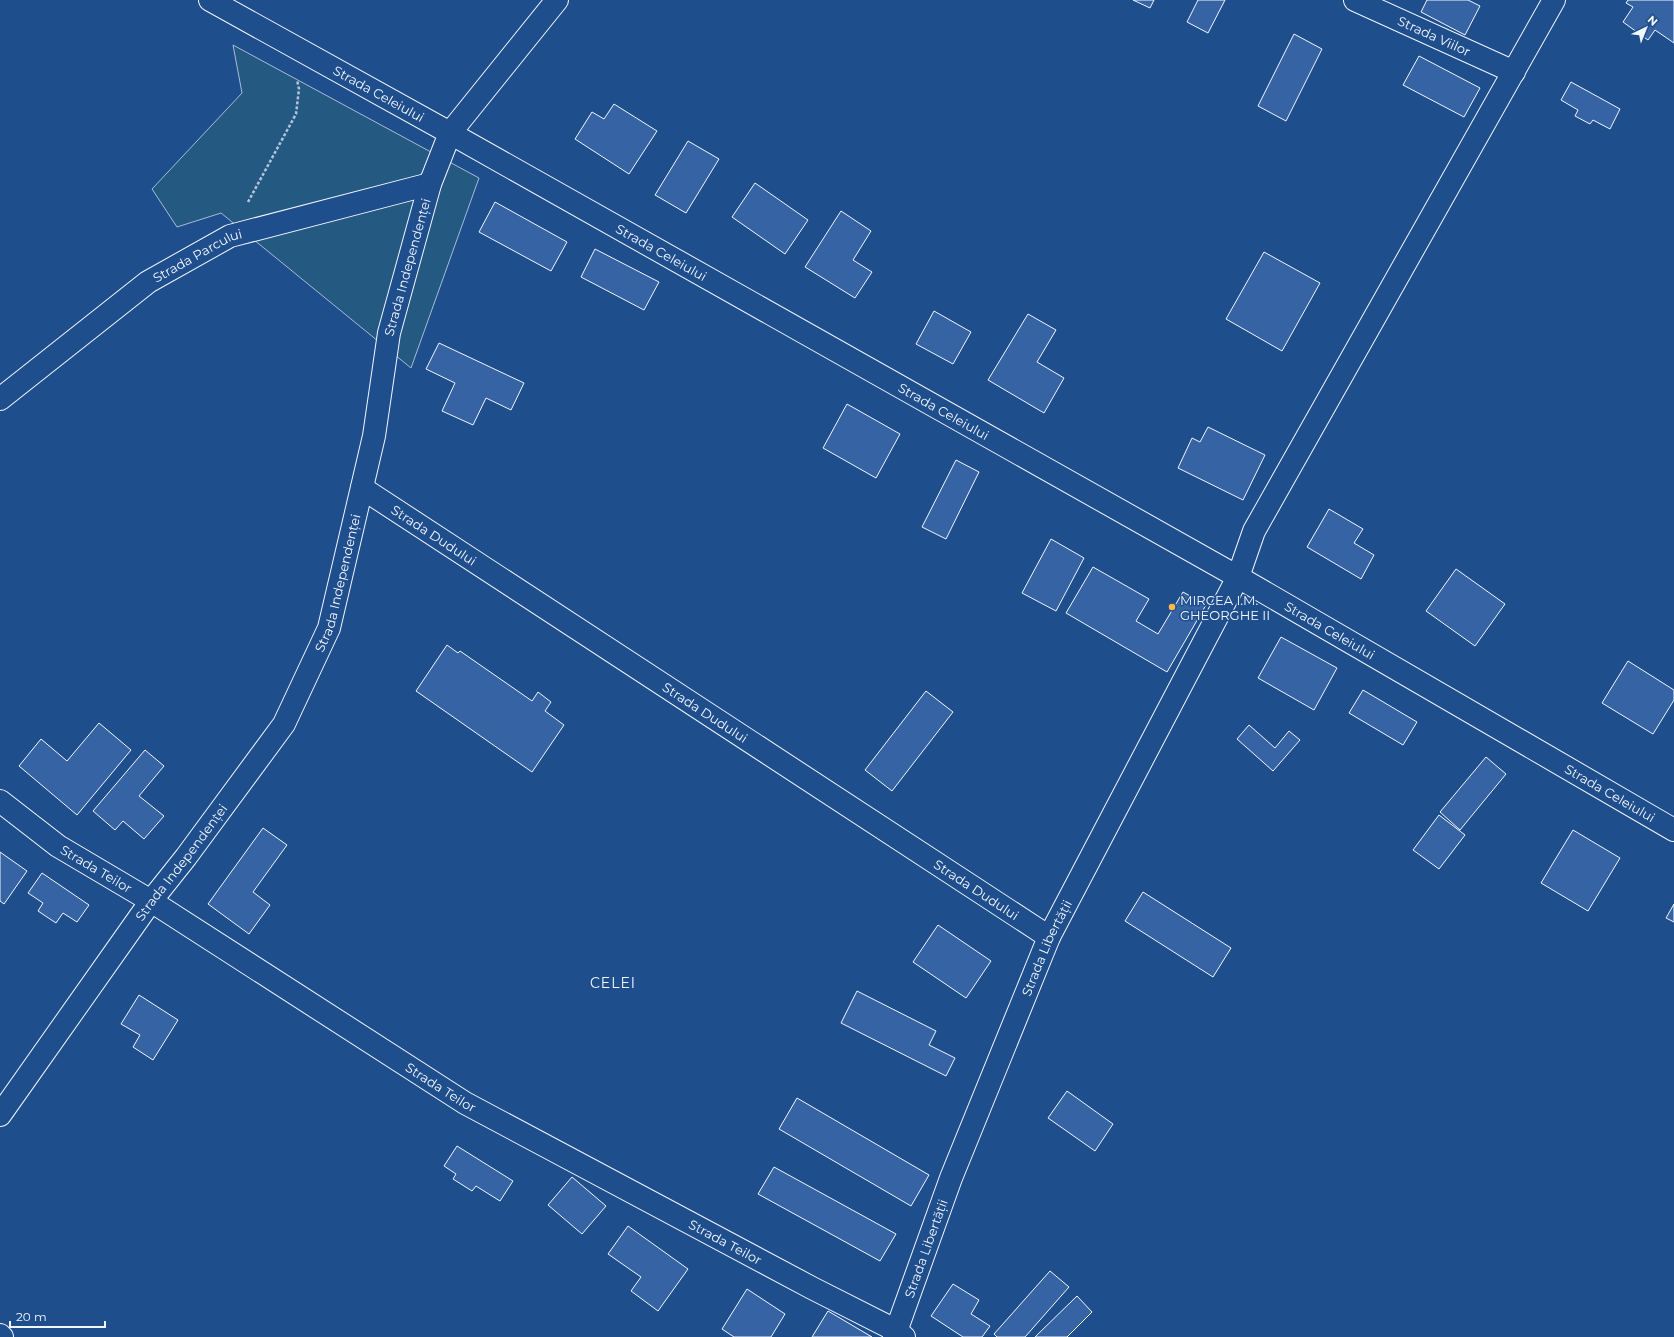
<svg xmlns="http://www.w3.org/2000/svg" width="1674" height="1337" font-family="Montserrat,sans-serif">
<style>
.green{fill:#245a82;stroke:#a8bbd7}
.building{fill:#3563a3;stroke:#f2f6ff}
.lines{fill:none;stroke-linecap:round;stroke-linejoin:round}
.minor-casing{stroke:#f2f6ff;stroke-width:24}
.major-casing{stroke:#f2f6ff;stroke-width:24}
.path{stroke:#b3c4dc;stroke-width:2.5;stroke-dasharray:3 2;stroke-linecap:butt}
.minor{stroke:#1f4e8c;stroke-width:22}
.major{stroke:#1f4e8c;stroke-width:22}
.poi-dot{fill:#ffb74d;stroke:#1f4e8c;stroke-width:1.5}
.labels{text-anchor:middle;stroke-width:3;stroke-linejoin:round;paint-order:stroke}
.street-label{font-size:13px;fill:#f2f6ff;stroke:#1f4e8c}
.poi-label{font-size:13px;fill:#f2f6ff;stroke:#1f4e8c;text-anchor:start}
.neighbourhood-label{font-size:14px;letter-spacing:1px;fill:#f2f6ff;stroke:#1f4e8c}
</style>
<rect width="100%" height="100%" fill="#1f4e8c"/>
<!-- green -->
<path class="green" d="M233 45 479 178 411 368 221 213 177 227 152 189 242 93Z"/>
<!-- building -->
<g class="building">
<path d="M1133 0H1154L1150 8Z"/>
<path d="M1198 0H1225L1208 33 1187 22Z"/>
<path d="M1427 0H1468L1480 6 1465 35 1421 12Z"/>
<path d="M1628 0H1674V43L1655 30 1648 40 1623 22 1633 7 1626 3Z"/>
<path d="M1294 34 1322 49 1286 121 1258 106Z"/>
<path d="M1419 56 1480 88 1464 117 1403 85Z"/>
<path d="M1571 82 1620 109 1610 129 1593 120 1590 124 1575 116 1578 110 1561 100Z"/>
<path d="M614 104 657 131 629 174 575 139 592 112 604 119Z"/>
<path d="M688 141 719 159 686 213 655 195Z"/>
<path d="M755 183 808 220 785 254 732 217Z"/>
<path d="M495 202 567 242 551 271 479 232Z"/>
<path d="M841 211 871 231 853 260 872 272 855 298 805 267Z"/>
<path d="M595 249 659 282 644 310 581 277Z"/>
<path d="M1264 252 1320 283 1282 351 1226 319Z"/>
<path d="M934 311 971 332 953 364 916 344Z"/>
<path d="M1028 314 1056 330 1037 362 1064 378 1044 413 988 380Z"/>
<path d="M439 343 524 383 511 410 486 398 473 425 442 411 455 383 426 369Z"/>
<path d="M847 404 900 434 876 478 823 448Z"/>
<path d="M1208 427 1265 455 1243 500 1178 468 1192 438 1200 442Z"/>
<path d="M956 460 979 472 946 539 922 527Z"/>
<path d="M1329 509 1363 529 1354 543 1374 555 1361 579 1307 547Z"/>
<path d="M1051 539 1084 558 1056 611 1022 593Z"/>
<path d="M1093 567 1149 599 1136 621 1158 634 1183 592 1206 605 1167 672 1066 613Z"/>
<path d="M1456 569 1505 604 1475 646 1426 611Z"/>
<path d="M1281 637 1337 668 1314 710 1258 678Z"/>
<path d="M447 645 458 653 460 651 532 701 538 692 551 702 545 711 564 725 532 772 416 691Z"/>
<path d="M1628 661 1674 690V700L1653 734 1602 703Z"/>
<path d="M1363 690 1417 722 1403 745 1349 713Z"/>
<path d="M926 691 953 712 892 791 865 770Z"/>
<path d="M99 723 131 750 77 815 19 766 41 739 67 761Z"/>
<path d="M1249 725 1275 748 1289 731 1300 740 1273 771 1237 739Z"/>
<path d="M145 750 164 766 139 796 164 816 144 839 123 821 115 830 93 811Z"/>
<path d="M1486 757 1506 774 1460 830 1440 812Z"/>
<path d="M1439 815 1465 835 1439 869 1413 850Z"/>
<path d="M263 828 287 845 253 892 270 905 249 934 208 904Z"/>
<path d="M1573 830 1620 858 1588 911 1541 883Z"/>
<path d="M0 852 27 871 4 904 0 901Z"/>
<path d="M42 873 89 905 77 922 63 913 56 923 38 911 43 903 28 893Z"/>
<path d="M1143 892 1231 948 1213 977 1125 921Z"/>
<path d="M1674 904V922L1666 918Z"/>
<path d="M938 925 991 961 966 998 913 962Z"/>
<path d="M857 991 936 1031 929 1045 955 1058 946 1076 841 1023Z"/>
<path d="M139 995 178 1020 153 1060 133 1047 140 1035 121 1024Z"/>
<path d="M1067 1091 1113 1124 1095 1151 1048 1118Z"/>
<path d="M797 1098 929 1175 911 1206 779 1129Z"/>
<path d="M457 1146 513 1181 500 1201 476 1186 472 1191 453 1179 456 1174 444 1166Z"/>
<path d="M774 1167 896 1234 880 1261 758 1194Z"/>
<path d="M572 1177 606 1206 582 1234 548 1205Z"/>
<path d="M628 1226 688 1269 658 1311 631 1291 641 1277 608 1254Z"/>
<path d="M1050 1271 1069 1287 1025 1337H997L994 1334Z"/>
<path d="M953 1284 979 1300 971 1314 990 1326 982 1337H963L931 1316Z"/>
<path d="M747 1289 785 1314 771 1337H734L722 1329Z"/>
<path d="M1077 1296 1092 1312 1067 1337H1035Z"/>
<path d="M828 1311 872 1337H812Z"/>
</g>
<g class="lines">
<defs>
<g id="minor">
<path id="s1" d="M1355 0 1514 72"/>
<path id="s2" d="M0 399 148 282 230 236 430 184"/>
<path id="s3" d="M362 488 1049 937"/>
<path id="s4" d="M0 801 58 846 151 901 465 1103 812 1288 897 1331 904 1337"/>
<path id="s5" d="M0 1115 151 901 186 857 284 724 329 628 374 436 389 333 430 184 450 133 557 0"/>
<path d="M0 1335 2 1337"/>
<path id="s6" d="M894 1337 951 1178 1049 937 1238 577"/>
</g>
<g id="major">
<path id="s7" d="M210 0 450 133 1238 577 1674 830"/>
<path d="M1238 577 1254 531 1554 0"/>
</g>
</defs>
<!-- minor casing -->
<use href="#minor" class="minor-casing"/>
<!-- major casing -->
<use href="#major" class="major-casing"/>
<!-- path -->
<path class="path" d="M248 202 296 114 299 89 297 80"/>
<!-- minor -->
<use href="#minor" class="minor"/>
<!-- major -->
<use href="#major" class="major"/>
</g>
<!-- markers -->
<circle class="poi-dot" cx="1172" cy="607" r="4"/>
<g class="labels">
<!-- street labels -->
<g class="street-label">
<text dy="5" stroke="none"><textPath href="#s1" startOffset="87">Strada Viilor</textPath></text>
<text dy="5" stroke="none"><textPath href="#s7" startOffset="193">Strada Celeiului</textPath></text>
<text dy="5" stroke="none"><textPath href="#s7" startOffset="517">Strada Celeiului</textPath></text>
<text dy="5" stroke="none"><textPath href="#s2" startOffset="245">Strada Parcului</textPath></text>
<text dy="5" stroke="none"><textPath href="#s5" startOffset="959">Strada Independenței</textPath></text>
<text dy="5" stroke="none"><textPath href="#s7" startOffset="841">Strada Celeiului</textPath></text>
<text dy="5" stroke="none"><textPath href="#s3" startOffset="86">Strada Dudului</textPath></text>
<text dy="5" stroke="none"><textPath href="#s5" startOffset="635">Strada Independenței</textPath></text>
<text dy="5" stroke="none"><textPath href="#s7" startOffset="1285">Strada Celeiului</textPath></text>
<text dy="5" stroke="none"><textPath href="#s3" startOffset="410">Strada Dudului</textPath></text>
<text dy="5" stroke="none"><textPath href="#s7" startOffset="1609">Strada Celeiului</textPath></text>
<text dy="5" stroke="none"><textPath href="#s5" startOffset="311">Strada Independenței</textPath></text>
<text dy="5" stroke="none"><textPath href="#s4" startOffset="118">Strada Teilor</textPath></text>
<text dy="5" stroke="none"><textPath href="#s3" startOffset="734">Strada Dudului</textPath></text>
<text dy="5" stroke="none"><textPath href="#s6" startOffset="418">Strada Libertății</textPath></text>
<text dy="5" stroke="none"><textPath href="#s4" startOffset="526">Strada Teilor</textPath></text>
<text dy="5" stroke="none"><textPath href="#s4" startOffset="850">Strada Teilor</textPath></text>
<text dy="5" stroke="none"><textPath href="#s6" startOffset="94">Strada Libertății</textPath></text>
</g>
<!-- poi labels -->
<g class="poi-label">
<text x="1180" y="605">MIRCEA I.M.<tspan x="1180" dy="15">GHEORGHE II</tspan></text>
</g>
<!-- neighbourhood labels -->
<g class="neighbourhood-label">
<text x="613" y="988">CELEI</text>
</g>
</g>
<!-- north arrow -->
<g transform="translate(1646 28) rotate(43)" stroke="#1f4e8c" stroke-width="3" paint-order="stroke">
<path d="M0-3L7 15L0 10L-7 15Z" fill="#f2f6ff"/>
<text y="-6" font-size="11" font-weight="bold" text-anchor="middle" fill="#f2f6ff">N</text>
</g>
<!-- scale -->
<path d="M10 1321v6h95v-6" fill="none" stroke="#f2f6ff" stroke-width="2"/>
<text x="16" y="1321" font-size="12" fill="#f2f6ff" stroke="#1f4e8c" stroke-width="3" paint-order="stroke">20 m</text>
</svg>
